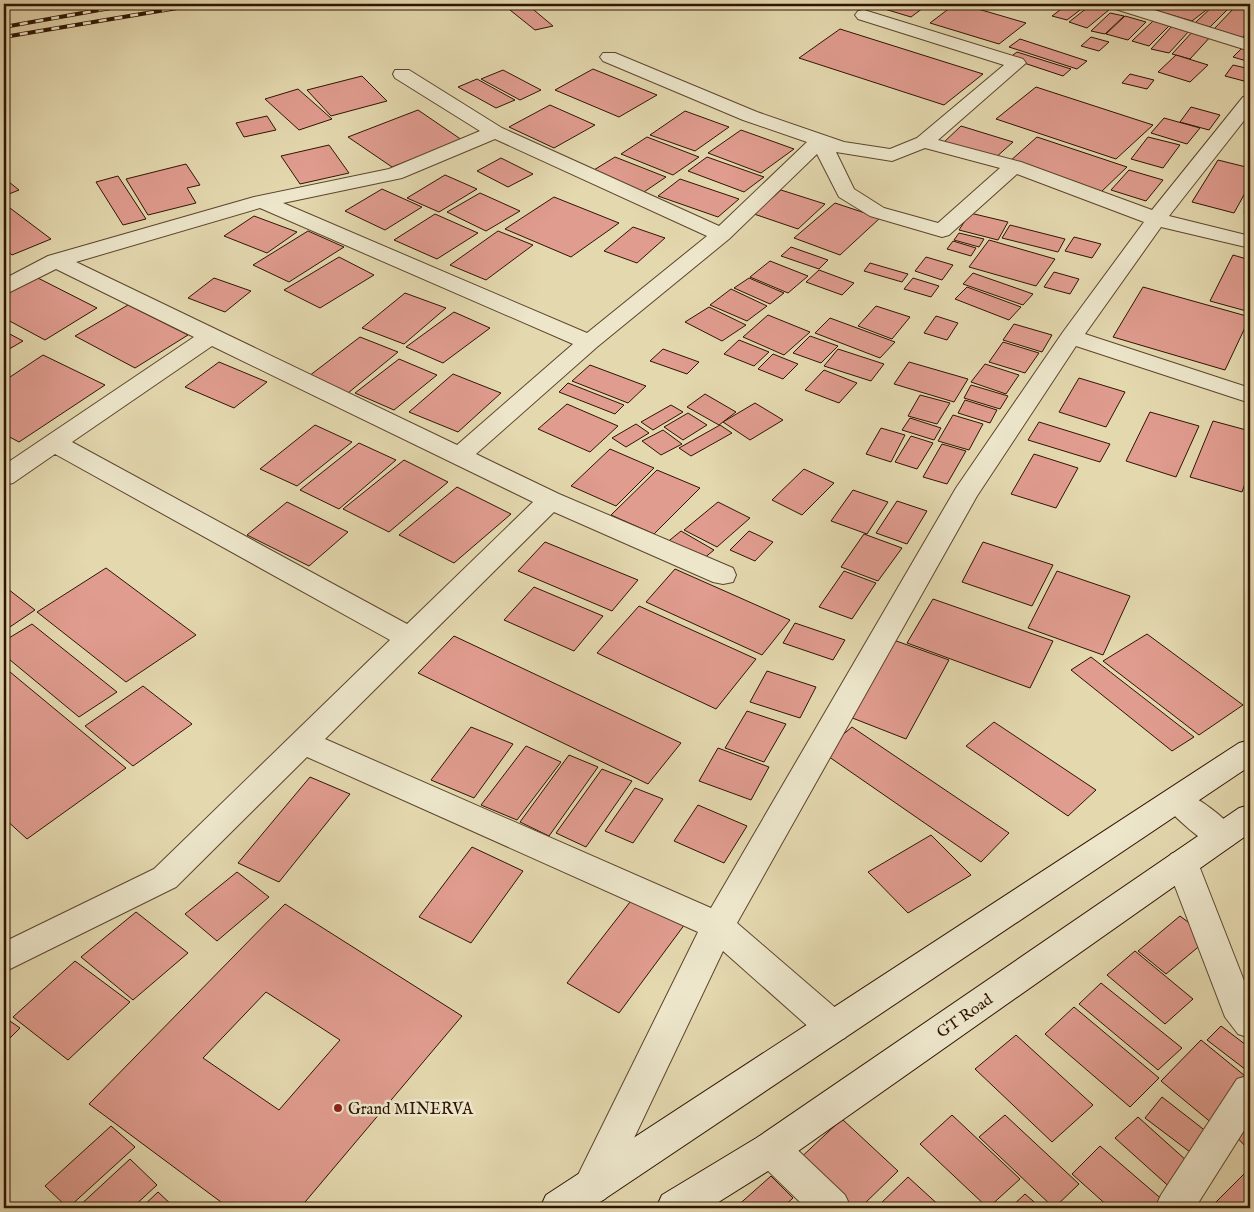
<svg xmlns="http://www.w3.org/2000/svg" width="1254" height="1212" font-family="'IM FELL English',serif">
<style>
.building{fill:#e09c8f;stroke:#2f1401;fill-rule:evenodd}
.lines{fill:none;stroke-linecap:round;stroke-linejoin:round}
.street-casing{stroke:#5c452c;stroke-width:2}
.secondary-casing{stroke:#2f1401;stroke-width:2}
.street{fill:#ede6cb;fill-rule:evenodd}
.secondary{fill:#ede6cb;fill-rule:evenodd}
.rail-casing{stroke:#2f1401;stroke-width:4}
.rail{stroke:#ede6cb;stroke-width:2.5;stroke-dasharray:8;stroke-linecap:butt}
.poi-dot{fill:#8f2418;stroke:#ede6cb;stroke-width:2}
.labels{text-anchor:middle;stroke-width:5;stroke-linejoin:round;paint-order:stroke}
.near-street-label{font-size:16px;fill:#2f1401;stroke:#ede6cb}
.near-poi-label{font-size:16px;fill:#2f1401;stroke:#ede6cb;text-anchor:start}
</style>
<rect width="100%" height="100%" fill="#e4d8af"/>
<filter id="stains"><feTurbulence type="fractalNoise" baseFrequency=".004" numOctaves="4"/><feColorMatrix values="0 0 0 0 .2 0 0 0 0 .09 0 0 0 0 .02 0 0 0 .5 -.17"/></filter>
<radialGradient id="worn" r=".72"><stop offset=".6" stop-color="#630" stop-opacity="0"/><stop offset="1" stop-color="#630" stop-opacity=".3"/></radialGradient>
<!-- building -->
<g class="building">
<path d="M868 4H924L927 5 911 17Z"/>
<path d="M955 4H961L1026 23 999 44 930 23Z"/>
<path d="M1068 4H1088L1067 20 1052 16Z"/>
<path d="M1092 4 1110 9 1087 28 1069 22Z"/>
<path d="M1125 4H1164L1154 12Z"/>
<path d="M1167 4H1214L1192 21 1158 11Z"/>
<path d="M1215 4 1232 5 1210 27 1195 23Z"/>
<path d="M528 5 553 26 535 30 510 10Z"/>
<path d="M1235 7 1250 10V29L1242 38 1213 30Z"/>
<path d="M1110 13 1124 16 1105 34 1091 31Z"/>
<path d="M1125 16 1146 22 1128 40 1106 34Z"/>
<path d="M1153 21 1170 25 1149 46 1132 41Z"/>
<path d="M1173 25 1190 30 1169 53 1151 49Z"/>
<path d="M840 29 983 74 944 105 799 58Z"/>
<path d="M1194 30 1212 35 1190 59 1172 54Z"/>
<path d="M1091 37 1109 42 1099 51 1081 46Z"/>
<path d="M1020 39 1087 61 1077 69 1009 47Z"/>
<path d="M1242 48 1250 50V62L1233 57Z"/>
<path d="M1017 52 1071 69 1063 76 1009 58Z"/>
<path d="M1176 55 1208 65 1190 82 1158 72Z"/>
<path d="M1233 65 1250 69 1244 81 1225 76Z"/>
<path d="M593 69 657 95 619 117 555 90Z"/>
<path d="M503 70 541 90 520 100 481 79Z"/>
<path d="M1130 74 1154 80 1147 89 1122 83Z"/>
<path d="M362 76 387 101 331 116 307 90Z"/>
<path d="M477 79 515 100 496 108 458 87Z"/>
<path d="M1036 87 1153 125 1116 159 996 119Z"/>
<path d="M298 89 332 119 299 130 265 99Z"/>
<path d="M550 105 595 125 554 148 509 127Z"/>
<path d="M1191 107 1220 115 1209 130 1180 122Z"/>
<path d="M418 110 462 140 392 167 348 137Z"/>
<path d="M685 111 729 127 695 151 650 135Z"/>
<path d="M267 116 276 130 244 137 236 123Z"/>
<path d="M1164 118 1200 128 1187 144 1151 133Z"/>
<path d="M961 126 1013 142 994 159 943 143Z"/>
<path d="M741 130 794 149 761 173 708 153Z"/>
<path d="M647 137 699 157 673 175 621 154Z"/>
<path d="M1037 137 1127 167 1100 193 1009 162Z"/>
<path d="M1148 137 1180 145 1163 168 1131 159Z"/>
<path d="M329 145 349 173 300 184 281 156Z"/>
<path d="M615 157 666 177 641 194 589 173Z"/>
<path d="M707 157 764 177 744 192 688 171Z"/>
<path d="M501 158 533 174 508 187 477 171Z"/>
<path d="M1218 160 1250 168V184L1234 213 1192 202Z"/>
<path d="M186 164 200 185 187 188 196 203 148 215 126 179Z"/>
<path d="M1129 170 1163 180 1146 201 1111 190Z"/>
<path d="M445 175 477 189 439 212 407 198Z"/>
<path d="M118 176 146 219 123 225 96 182Z"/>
<path d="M4 178 19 190 4 196Z"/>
<path d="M680 179 739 199 718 217 658 196Z"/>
<path d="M382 189 422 207 385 230 345 211Z"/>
<path d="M781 190 825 204 798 229 754 214Z"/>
<path d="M480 193 520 211 486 231 447 212Z"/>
<path d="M1250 195V214L1244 212Z"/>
<path d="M554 197 619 223 571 257 505 229Z"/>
<path d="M835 203 880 218 840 255 794 238Z"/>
<path d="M6 205 51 239 12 255 4 248V206Z"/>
<path d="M970 213 1008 222 998 240 959 230Z"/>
<path d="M435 214 478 233 437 259 394 240Z"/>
<path d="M254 216 297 232 267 253 224 236Z"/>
<path d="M1010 225 1065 239 1058 252 1002 238Z"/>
<path d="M633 227 665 238 637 263 604 251Z"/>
<path d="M308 231 344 247 289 282 253 265Z"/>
<path d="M498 231 533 245 486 280 450 265Z"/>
<path d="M959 233 984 239 979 247 954 240Z"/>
<path d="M1074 237 1101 244 1092 258 1065 251Z"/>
<path d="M989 240 1055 259 1036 286 969 267Z"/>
<path d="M953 241 976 248 971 256 947 249Z"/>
<path d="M791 247 828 260 819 269 781 256Z"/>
<path d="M1233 255 1250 260V312L1210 301Z"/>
<path d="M339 257 374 275 320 308 284 290Z"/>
<path d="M926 257 953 265 942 280 915 271Z"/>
<path d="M770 261 808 276 788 293 750 277Z"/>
<path d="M870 263 908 274 902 282 864 271Z"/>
<path d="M819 270 854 283 842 295 806 282Z"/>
<path d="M1054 272 1079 279 1070 294 1044 287Z"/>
<path d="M973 273 1033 294 1023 305 963 284Z"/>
<path d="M34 276 97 308 45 340 4 318V293Z"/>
<path d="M214 278 251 291 225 312 188 298Z"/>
<path d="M749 278 784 293 770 304 734 288Z"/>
<path d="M913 278 939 286 931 297 904 289Z"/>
<path d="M967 287 1021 307 1009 320 955 299Z"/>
<path d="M1143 287 1250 317 1225 370 1113 337Z"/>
<path d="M731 289 767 306 747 321 710 305Z"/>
<path d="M405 293 446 308 404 344 362 328Z"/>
<path d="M128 305 188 335 135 368 75 336Z"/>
<path d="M876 306 910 317 892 339 858 326Z"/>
<path d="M709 307 746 325 722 341 685 322Z"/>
<path d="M454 312 490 328 443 363 406 347Z"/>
<path d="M768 315 810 332 784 355 743 337Z"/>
<path d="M936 316 958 323 947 340 924 333Z"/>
<path d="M830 318 895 342 880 358 815 333Z"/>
<path d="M1014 324 1052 335 1042 352 1003 340Z"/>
<path d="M4 331 23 341 4 352Z"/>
<path d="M810 336 838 346 821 363 793 353Z"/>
<path d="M360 337 398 352 348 393 309 376Z"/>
<path d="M739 340 769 352 754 366 724 354Z"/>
<path d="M1003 342 1039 353 1025 373 989 362Z"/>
<path d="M663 349 699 362 687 374 650 361Z"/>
<path d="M838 349 884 364 871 381 824 366Z"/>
<path d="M773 354 798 364 783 379 758 369Z"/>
<path d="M43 355 105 385 19 442 4 434V381Z"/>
<path d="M399 359 437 375 394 410 355 393Z"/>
<path d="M219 362 267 382 234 408 185 387Z"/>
<path d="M909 362 968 379 954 402 894 384Z"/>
<path d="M985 364 1019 375 1006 394 971 382Z"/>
<path d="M590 365 646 386 628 403 572 381Z"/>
<path d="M824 370 857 383 839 403 805 390Z"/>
<path d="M453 374 501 393 458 432 409 412Z"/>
<path d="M1079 378 1125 392 1106 427 1059 412Z"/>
<path d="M568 383 624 405 615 414 559 392Z"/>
<path d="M971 385 1008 396 1000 409 964 398Z"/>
<path d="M705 394 736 412 719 425 687 407Z"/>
<path d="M920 395 950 403 937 424 908 416Z"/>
<path d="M965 400 997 410 990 423 958 413Z"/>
<path d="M755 403 783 420 750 440 723 422Z"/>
<path d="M567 404 618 426 590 452 538 429Z"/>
<path d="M671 405 683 412 653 430 641 422Z"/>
<path d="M1150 412 1199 426 1176 477 1126 461Z"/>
<path d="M688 413 707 425 683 440 664 427Z"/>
<path d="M953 415 983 424 969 450 938 441Z"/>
<path d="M910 418 941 428 934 440 902 430Z"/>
<path d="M1213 421 1250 431V470L1242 492 1190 477Z"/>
<path d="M1039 422 1110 444 1100 462 1028 440Z"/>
<path d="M636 424 649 433 626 447 612 438Z"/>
<path d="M315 425 352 442 297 486 260 469Z"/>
<path d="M720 425 732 433 691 456 679 448Z"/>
<path d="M881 428 905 435 891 462 866 454Z"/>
<path d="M663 430 682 444 661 455 642 441Z"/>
<path d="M911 436 933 443 917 469 895 462Z"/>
<path d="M359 443 396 460 339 509 300 490Z"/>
<path d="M942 444 966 451 947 484 923 477Z"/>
<path d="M610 449 654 468 616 506 571 486Z"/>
<path d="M1034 454 1078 468 1056 508 1011 494Z"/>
<path d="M404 460 448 482 389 532 343 509Z"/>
<path d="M804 469 834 483 802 515 772 500Z"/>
<path d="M657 470 700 488 654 534 611 515Z"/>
<path d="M457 487 511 514 454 563 399 535Z"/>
<path d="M853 490 888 502 867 534 831 521Z"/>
<path d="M897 501 927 511 907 544 876 533Z"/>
<path d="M287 502 348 532 309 566 247 535Z"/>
<path d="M718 502 750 518 717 547 684 530Z"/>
<path d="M681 531 714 550 698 563 665 544Z"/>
<path d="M749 531 773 542 755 561 730 550Z"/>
<path d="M864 534 902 548 878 581 841 567Z"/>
<path d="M545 542 638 580 612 611 518 571Z"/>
<path d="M983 542 1053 565 1032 606 962 582Z"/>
<path d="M106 568 196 635 126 682 37 612Z"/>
<path d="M675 569 790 620 762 655 646 602Z"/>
<path d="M844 571 876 583 852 619 819 607Z"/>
<path d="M1057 571 1130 596 1103 655 1028 628Z"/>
<path d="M4 586 35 610 4 631Z"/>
<path d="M534 587 603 616 574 651 504 620Z"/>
<path d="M933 599 1053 641 1030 688 907 643Z"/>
<path d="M639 606 756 659 716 709 597 653Z"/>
<path d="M795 623 845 640 833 660 783 643Z"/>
<path d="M32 624 117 692 79 717 4 655V641Z"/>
<path d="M877 634 949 660 906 739 832 710Z"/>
<path d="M1147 634 1243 705 1199 735 1103 661Z"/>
<path d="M454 636 681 743 648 784 418 673Z"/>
<path d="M1091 657 1194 737 1172 751 1071 670Z"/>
<path d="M4 667 126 768 27 839 4 818Z"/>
<path d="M767 671 816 687 800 718 750 702Z"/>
<path d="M143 686 192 724 133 766 85 726Z"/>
<path d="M747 711 786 724 764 762 725 748Z"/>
<path d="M994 722 1096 790 1068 816 966 746Z"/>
<path d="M471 727 513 744 474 798 431 780Z"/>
<path d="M852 727 1009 833 981 862 822 752Z"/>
<path d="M526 746 561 762 517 820 481 805Z"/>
<path d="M718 748 769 767 751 800 699 781Z"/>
<path d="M569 755 598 767 549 836 520 822Z"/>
<path d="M602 769 632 781 586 847 556 833Z"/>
<path d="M310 777 350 794 279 882 238 863Z"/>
<path d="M635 788 663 799 633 843 605 831Z"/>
<path d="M698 805 747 826 724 863 674 841Z"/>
<path d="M931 835 971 875 908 913 868 872Z"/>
<path d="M472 847 523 871 471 943 419 917Z"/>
<path d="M237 872 269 897 217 941 185 914Z"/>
<path d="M637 893 688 920 619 1013 567 983Z"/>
<path d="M285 904 462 1016 300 1208H229L89 1104ZM266 992 340 1040 279 1110 203 1058Z"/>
<path d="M136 912 188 953 133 1000 81 957Z"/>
<path d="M1180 916 1209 938 1166 974 1138 951Z"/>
<path d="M1135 951 1193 999 1165 1024 1107 975Z"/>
<path d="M75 961 130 1002 68 1060 13 1017Z"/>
<path d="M1101 983 1182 1048 1158 1070 1079 1004Z"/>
<path d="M1074 1007 1159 1078 1130 1107 1045 1034Z"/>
<path d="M4 1017 20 1028 4 1044Z"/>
<path d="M1221 1026 1250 1048V1073L1207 1040Z"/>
<path d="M1016 1035 1093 1105 1052 1142 975 1069Z"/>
<path d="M1201 1040 1250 1080V1084L1213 1124 1161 1081Z"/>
<path d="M1162 1097 1207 1132 1190 1152 1145 1118Z"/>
<path d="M1250 1110V1151L1226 1126Z"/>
<path d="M952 1115 1020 1179 988 1208 920 1144Z"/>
<path d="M1005 1115 1079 1184 1054 1208 979 1137Z"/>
<path d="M1138 1117 1197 1170 1174 1191 1115 1138Z"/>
<path d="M842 1119 898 1171 860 1208H842L795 1163Z"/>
<path d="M111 1126 135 1147 68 1208 45 1186Z"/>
<path d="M1100 1146 1172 1208H1110L1072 1174Z"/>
<path d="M130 1159 157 1185 132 1208H77Z"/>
<path d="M1245 1173 1250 1177V1208H1210Z"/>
<path d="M771 1176 793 1198 782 1208H735Z"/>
<path d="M908 1177 942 1208H876Z"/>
<path d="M158 1192 175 1208H141Z"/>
<path d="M1025 1194 1041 1208H1010Z"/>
</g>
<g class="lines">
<defs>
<g id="street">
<path d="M1109 4H1135L1250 40V51L1112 8Z"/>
<path d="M864 10 1023 59 1026 63 938 140 1021 162 1152 210 1243 97 1250 95V113L1169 216 1250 236V248L1161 227 1085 334 1250 388V403L1076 346 977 496 737 923 845 1016 850 1027 845 1038 833 1042 821 1038 723 951 605 1199 592 1204 579 1199 573 1186 579 1173 698 932 307 757 176 887 4 972V942L154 869 390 640 55 454 13 483 4 485V465L194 337 56 269 4 295V279L48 256 254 197 389 169 480 131 395 78 393 74 395 70H409L502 128 719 226 807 142 743 120 603 61 600 57 603 53H615L757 112 844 142 890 149 917 138 1004 65 858 19 855 15 858 11ZM495 139 707 236 587 333 283 203 402 178ZM925 148 1000 168 938 223 884 208 854 189 836 152 892 161ZM817 154 839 197 870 216 942 237 949 235 1017 174 1144 222 1063 332 956 488 711 908 325 739 554 512 713 582 723 584 733 582 736 575 733 568 559 494 476 454 597 347 729 239ZM260 208 573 344 457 445 76 262ZM212 346 533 502 407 624 72 442Z"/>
<path d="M1177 789C1195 795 1229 819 1238 836L1233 845C1230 846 1225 849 1222 849 1209 849 1168 812 1162 801L1166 792Z"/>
<path d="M1182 850 1193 854 1198 863 1250 996V1038L1238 1034 1225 1017 1166 863 1171 854Z"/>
<path d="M1250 1075V1121L1195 1208H1155L1161 1195 1237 1079Z"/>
<path d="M771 1132 784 1137 845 1195 851 1208H806L758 1161 753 1149 758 1137Z"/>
</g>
<g id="secondary">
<path d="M1250 740V766L591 1208H540L546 1195 1239 743Z"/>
<path d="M1250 805V833L784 1161 709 1208H656L662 1195 758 1137 1239 808Z"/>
</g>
</defs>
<!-- street casing -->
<use href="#street" class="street-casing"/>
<!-- secondary casing -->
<use href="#secondary" class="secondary-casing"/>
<!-- street -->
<use href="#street" class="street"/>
<!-- secondary -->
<use href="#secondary" class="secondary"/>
<defs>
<g id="rail">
<path d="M4 8 28 4"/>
<path d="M4 27 133 4"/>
<path d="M4 37 201 4"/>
</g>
</defs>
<!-- rail casing -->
<use href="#rail" class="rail-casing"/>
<!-- rail -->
<use href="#rail" class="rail"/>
</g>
<!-- markers -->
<circle class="poi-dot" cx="338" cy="1108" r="5"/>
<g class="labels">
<!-- near-street labels -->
<g class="near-street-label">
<text transform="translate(964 1015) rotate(-35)" y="6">GT Road</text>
</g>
<!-- near-poi labels -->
<g class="near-poi-label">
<text x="348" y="1114">Grand MINERVA</text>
</g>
</g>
<!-- margin -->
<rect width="1254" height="1212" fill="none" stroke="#e4d8af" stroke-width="20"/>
<rect x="5" y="5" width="1244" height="1202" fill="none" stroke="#2f1401" stroke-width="2.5"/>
<rect x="10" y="10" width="1234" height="1192" fill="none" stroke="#2f1401"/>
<rect width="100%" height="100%" filter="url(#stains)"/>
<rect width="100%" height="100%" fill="url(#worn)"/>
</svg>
